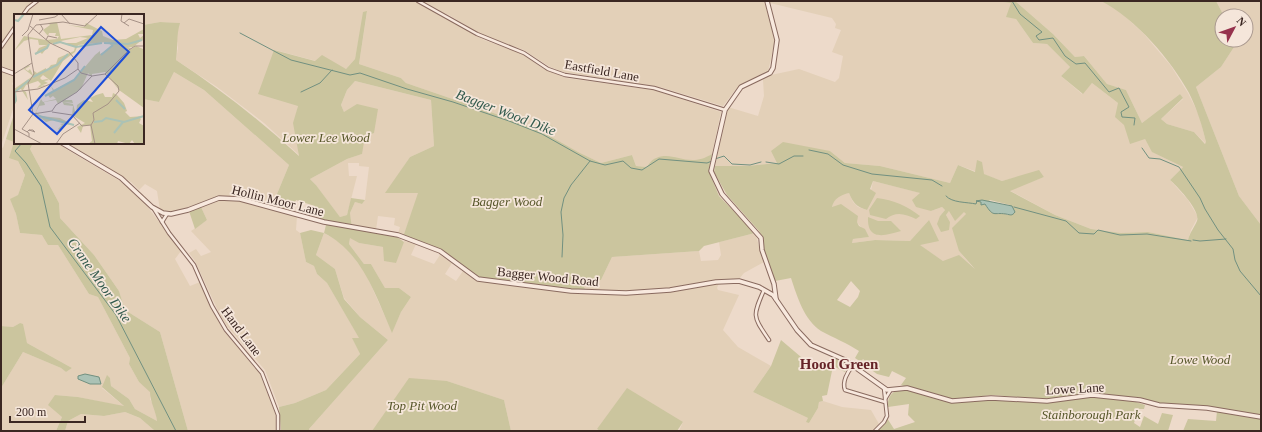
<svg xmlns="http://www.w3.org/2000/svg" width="1262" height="432" font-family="'Times New Roman',serif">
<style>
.farmland{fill:#e3d0b8}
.green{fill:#cbc59e;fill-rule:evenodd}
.water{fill:#abc2b5;stroke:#719080}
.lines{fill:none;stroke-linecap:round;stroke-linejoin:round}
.stream{stroke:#719080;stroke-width:1}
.minor-casing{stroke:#896a5f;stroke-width:4.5}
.tertiary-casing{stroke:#896a5f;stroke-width:5.5}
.minor{stroke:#f8e9de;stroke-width:2.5}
.tertiary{stroke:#f8e9de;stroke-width:3.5}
.labels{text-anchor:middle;stroke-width:3.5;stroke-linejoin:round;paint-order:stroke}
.street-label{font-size:13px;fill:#3b2722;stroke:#f5e6da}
.park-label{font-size:13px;font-style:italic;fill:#565629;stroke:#f5e6da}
.water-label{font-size:14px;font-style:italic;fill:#325a4d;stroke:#f5e6da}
.quarter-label{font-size:15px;font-weight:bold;fill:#652327;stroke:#f5e6da}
.inset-river{fill:none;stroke:#abc2b5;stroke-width:2}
.inset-road{fill:none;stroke:#a69287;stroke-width:1}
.view{fill:#1d4ed8;fill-opacity:0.15;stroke:#1d4ed8;stroke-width:2}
.inset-edge{fill:none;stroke:#3b2722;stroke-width:2}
</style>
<rect width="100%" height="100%" fill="#eddaca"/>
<!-- farmland -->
<g class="farmland">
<path d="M1 1H34L21 15H15V24L1 44Z"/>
<path d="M41 1H416L484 40 523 54 542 68 566 78 654 90 721 112 712 154 703 160 689 161 665 157 655 158 647 167 636 166 632 155 601 163 580 153 548 135 553 126 546 124 537 128 406 83 401 78 359 64 367 12H364L355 59 346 69 275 50 298 106 294 123 299 155 264 123 217 87 176 60 178 48 176 34 179 23 160 22 143 25V15H25L30 9Z"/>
<path d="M421 1H764L775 40 768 72 736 89 723 106 660 87 563 72 550 67 524 50 480 34 449 15 436 11Z"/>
<path d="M769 1H996L1011 3 1016 19 1033 43 1047 44 1070 67 1061 76 1082 94 1092 83 1118 103 1145 139 1153 152 1183 167 1170 180 1188 200 1198 217 1191 230 1188 240 1148 232 1121 233 1091 229 1055 215 1009 190 1044 177 1039 171 1002 181 958 165 950 183 880 166 845 163 830 151 777 163 747 166H715L728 107 758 116 764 96 763 80 771 75 799 69 835 82 839 78 843 56 832 52 841 30 835 28 836 24 832 18 770 3Z"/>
<path d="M1015 1H1101L1116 8 1144 34 1171 66 1188 93 1199 115 1206 142V144L1194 132 1167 124 1161 119 1183 99 1180 94 1142 123 1126 90 1107 84 1084 56 1075 57 1053 34Z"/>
<path d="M1216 1H1261V225L1239 196 1196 87 1221 67 1236 44 1235 40H1246V16H1224Z"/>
<path d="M15 30V71L1 66V49Z"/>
<path d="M1 71 15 77 12 84 15 87V103L1 146Z"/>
<path d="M174 72 204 90 289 165 272 206 241 198 223 196 169 213 160 210 157 191 145 184 139 190 131 182 65 143H143V99L159 102Z"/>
<path d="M355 81 431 100 434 146 410 157 386 193H419L403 237 398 234 400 227 394 225 395 218 378 216 376 230 351 225 350 213 355 202 362 204 365 200 369 167 359 166V163H348L349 176H357L347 215 340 217 316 185 310 179 347 159 362 154 341 105 347 90Z"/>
<path d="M6 139 14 141 18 161 25 175 18 195 11 199 16 214 20 233 42 235 58 245 89 294 98 297 130 358 129 364 139 382 151 392 150 399 156 410 157 421 135 409 129 399 111 386 110 378 102 388 125 407 78 397 55 395 62 417 56 431H1V388L23 352 61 368 66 372 72 368 27 343 20 323 13 327 1 326V147L3 148Z"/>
<path d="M33 143H60L66 149 130 187 144 202 181 251 175 259 190 286 200 282 223 330 260 374 277 418 276 431H188L160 332 125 310 119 291 94 255 60 218 59 203 30 149Z"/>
<path d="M873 181 921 193 931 211 942 207 945 210 940 216 950 222 946 215 949 211H964L966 214 959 251 976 271 943 261 919 245 929 220 910 241 875 240 852 243 853 239 869 237 856 221 832 208 833 202 842 194 849 193 853 202 858 207 867 210Z"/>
<path d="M220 200 242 201 297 216 296 230 300 233 306 262 314 266 317 274 327 283 360 339H353L360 354 326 390 295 403 279 407 265 370 227 326 220 315 195 261 189 253 196 249 201 256 211 252 191 231 207 220 201 207Z"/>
<path d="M324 233 343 244 365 272 392 332 401 312 411 297 399 288H385L371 264H364L349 244 350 237 359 243 383 247 395 263 404 241 416 244 411 255 434 264 440 255 452 263 445 274 456 281 463 271 477 281 587 294 582 284 587 280 593 282 601 280 612 257 699 251 701 261 718 260 721 255 719 242 755 233 764 262 744 273 739 279 704 282 705 285 719 283 717 288 718 290 739 295 723 330 738 347 771 366 753 392 808 418 809 423 818 408 819 402 823 401 842 407 871 410 879 424 873 431H679L683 422 597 429 600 431H511L504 400 447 381 379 423 372 431H310L309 429 388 340 360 317 344 298 335 269 316 255Z"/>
<path d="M125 412 140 418 155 431H65L68 421 81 414 104 416Z"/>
</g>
<!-- green -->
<g class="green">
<path d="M996 1H1015L1053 34 1075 57 1084 56 1107 84 1126 90 1142 123 1180 94 1183 98 1161 119 1167 124 1194 132 1205 144 1206 142C1202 125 1197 109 1189 93 1171 60 1135 18 1101 1H1216L1224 16H1222V40H1235L1236 44 1221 67 1196 87 1239 196 1261 225V415L1207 407 1160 403 1141 398 1092 394 1046 399 992 395 955 399 942 398 901 385 906 378 892 371 889 377 877 374 866 366 867 363 863 359 861 362 855 358 859 351C847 343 834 338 821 331 804 320 797 296 791 278L775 281 764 251V240L759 231 727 195 714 172 715 166H747L777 163 771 151 783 142 830 151 845 163 880 166 950 183 958 165 975 172 977 160 982 162 984 174 1002 181 1039 170 1044 177 1010 191 1055 215 1091 229 1121 233 1148 232 1188 240C1190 232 1194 228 1197 221 1201 211 1177 186 1170 180L1183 167 1152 152 1145 139 1130 144 1124 125 1115 117 1118 103 1092 83 1083 94 1061 76 1070 67 1047 44 1033 43 1016 19 1006 17 1011 3ZM873 181 920 193 912 200 916 207 931 211 942 207 945 210 940 216 937 224 941 232 949 230 950 222 946 215 949 211 955 221 964 212 966 214 952 228 959 251 975 269 959 255 943 261 920 245 939 241 929 220 910 241 875 240 852 243 853 239 869 237 865 229 859 226 857 222 858 216 841 204 832 207C834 198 841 195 849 193 853 203 857 207 867 210L876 193 870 189ZM990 200 1010 205 1008 215C996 210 995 220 985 204L981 205V202L976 201 988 202ZM851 281 860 291 858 297 850 307 837 300Z"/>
<path d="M367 11 359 64 401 78 406 83 537 128 546 124 553 126 548 135 580 153 601 163 632 155 636 166 647 167C649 164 652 159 656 158 674 150 688 169 712 154L709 172 719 196 755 233 704 246 699 251 612 257 601 280 593 282 587 280 582 284 585 289H571L479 277 441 249 403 237 418 193H385L410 157 434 146 431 100 355 81 347 90 341 105 344 112 357 104 378 109 374 133 365 136 362 154 347 159 310 179 316 185 340 217 347 215 351 198 365 200 362 204 355 202 350 213 352 229 397 237 404 242 396 263 384 261 383 247 359 243 350 238 349 244 364 264H371L385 288H399L411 297 401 312 392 333C376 296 362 252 324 233L316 255 335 269 344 299 360 317 388 340 309 429 310 431H281L279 407 295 403 326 390 360 354 352 338H359L327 283 317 274 314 266 306 262 300 233 311 230 324 233 326 225H331L332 222 320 219 321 214 313 212 315 206 296 200 293 211 272 206 289 165 204 90 174 72 159 102 143 99V25L160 22 180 23C176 36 178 48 176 60 220 89 260 120 299 156L293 123 298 106 258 94 274 50 315 61 322 55 346 69 355 59 363 12Z"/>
<path d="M15 111V143H33L30 149 59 203 60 218 94 255 119 291 125 310 160 332 188 431H155L140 418 125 412 104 416 81 414 68 421 65 431H56L62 417 48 405 55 395 78 397 124 406 102 387 107 375 110 378 111 386 129 399 135 409 157 421C156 411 150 402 150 392L139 382 129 364 130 358 98 297 89 294 58 245H48L42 235 20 233 16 214 10 199 18 195 25 175 18 161 9 158 14 142 6 139Z"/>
<path d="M877 198C894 200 907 206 920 216L916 219C905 214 896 211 886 219L870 215 869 210Z"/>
<path d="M201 207 207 220 195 229 189 211Z"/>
<path d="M868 217 878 221H891L901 231C884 236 867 241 868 217Z"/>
<path d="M20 323 23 324 27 343 72 368 66 372 61 368 23 352 1 388V326L13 327Z"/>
<path d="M781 340 814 368 817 362 829 364 833 357 849 366 845 372 833 366 827 395 822 396 823 401 819 402 818 408 809 423 806 422 808 418 753 392 771 366Z"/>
<path d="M409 378 447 381 504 400 511 431H372Z"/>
<path d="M627 388 683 422 677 431H600L597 429Z"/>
<path d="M904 389 951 403 991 399 1048 403 1092 397 1130 400 1145 405 1144 409H1139L1134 423 1140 427 1144 416 1158 424 1162 413 1173 415 1168 431H877L886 423 887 418 894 429 915 422 908 415 909 404 888 407C887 396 893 390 904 389Z"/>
<path d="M1217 411 1261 419V431H1183L1188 419 1216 421Z"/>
</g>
<!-- water -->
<g class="water">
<path d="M982 200 1012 206 1015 212C1012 216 1011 215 1006 214 993 212 994 218 985 204L981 205V202L976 201Z"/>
<path d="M85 374 99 377 101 384H90L78 379V376Z"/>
</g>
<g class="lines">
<!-- stream -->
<g class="stream">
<path d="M1012 1 1020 14 1042 32 1036 36 1039 40 1053 38 1065 56 1076 64 1085 63 1109 92 1119 88 1129 107 1121 112 1122 117 1135 118 1134 125"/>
<path d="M240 33 291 60 350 75 360 73 407 89 453 102 509 121 542 134 590 161 605 165 623 161 631 168 642 170 659 159 707 163 712 161"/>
<path d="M301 92 320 83 332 70"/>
<path d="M22 143 15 151 26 163 41 186 50 227 116 315 176 431"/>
<path d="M1142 148 1149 158 1160 159 1179 167 1200 198 1205 209 1218 230 1233 249 1235 260 1240 271 1261 296"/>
<path d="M809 150 828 154 843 165 872 174 932 180 942 186"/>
<path d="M715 159 724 156 732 164 750 165 761 162"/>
<path d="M766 162 779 164 794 156H803"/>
<path d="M946 196C952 203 967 202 976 204L977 201"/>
<path d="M1014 207 1066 221 1079 233 1094 234 1098 230 1120 235 1147 234 1191 241"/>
<path d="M1193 240 1200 241 1226 239"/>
<path d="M562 257 563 235 561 212 564 198 571 185 590 161"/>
</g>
<defs>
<g id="minor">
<path d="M418 1 477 34 524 53 548 69 565 75 654 88 725 110"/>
<path d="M23 15 28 8 37 1"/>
<path d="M1 47 15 27"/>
<path d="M154 209 169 233 194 265 212 306 226 330 262 373 278 415V431"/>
<path d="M162 222 167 214"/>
<path d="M764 290C752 317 753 316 769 340"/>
<path d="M853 366C847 372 842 382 845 390L885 402"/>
<path d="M885 399 890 391"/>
<path d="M875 431 884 422 887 416 884 388"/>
</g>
<g id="tertiary">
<path d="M767 1 777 40 773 68 770 73 741 87 725 110 711 171 722 194 761 238 762 250 774 284 776 299"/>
<path d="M1 69 15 74"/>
<path d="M62 143 121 178 152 207 163 213 171 214 188 210 219 198 240 199 324 222 398 235 440 251 478 279 571 291 626 293 670 290 716 282 739 281 759 287 773 295 797 330 811 345 845 360 887 390 907 388 952 401 991 398 1047 401 1092 395 1140 400 1159 405 1207 408 1261 417"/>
</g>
</defs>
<!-- minor casing -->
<use href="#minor" class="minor-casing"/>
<!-- tertiary casing -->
<use href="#tertiary" class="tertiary-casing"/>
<!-- minor -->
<use href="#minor" class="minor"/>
<!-- tertiary -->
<use href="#tertiary" class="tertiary"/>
</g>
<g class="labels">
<!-- street labels -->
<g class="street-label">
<text transform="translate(602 70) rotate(10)" y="5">Eastfield Lane</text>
<text transform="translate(278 200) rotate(14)" y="5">Hollin Moor Lane</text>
<text transform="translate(548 276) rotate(6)" y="5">Bagger Wood Road</text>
<text transform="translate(242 331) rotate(53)" y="5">Hand Lane</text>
<text transform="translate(1075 388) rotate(-3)" y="5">Lowe Lane</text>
</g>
<!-- park labels -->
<g class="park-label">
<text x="326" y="142">Lower Lee Wood</text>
<text x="507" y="206">Bagger Wood</text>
<text x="1200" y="364">Lowe Wood</text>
<text x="422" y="410">Top Pit Wood</text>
<text x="1091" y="419">Stainborough Park</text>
</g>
<!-- water labels -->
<g class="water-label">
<text transform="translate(506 112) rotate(21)" y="5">Bagger Wood Dike</text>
<text transform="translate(100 280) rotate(55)" y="5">Crane Moor Dike</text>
</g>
<!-- quarter labels -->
<g class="quarter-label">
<text x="839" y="369">Hood Green</text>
</g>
</g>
<!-- overview -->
<g transform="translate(14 14)">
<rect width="130" height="130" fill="#eddaca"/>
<path d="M43 8 47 25 78 21 79 16 54 11 70 13 72 9 88 17 89 22 99 26 112 25 130 15V20H124L126 24 130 21V28L128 26 119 33H114L117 34 116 36 122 32H128H122L129 35 130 94 105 76 91 58 78 60V63L74 59 67 75 51 86H58L59 89 49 88 59 90 62 101 63 91 70 86 79 88 76 84 82 81 89 79 91 83H98L99 79 103 81 110 89 113 97 111 98 116 103 130 102 125 103 127 105 125 109 130 112V130H121L118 126 115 130 104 127 103 130H74L78 127 76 111 69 112 67 119 63 113 71 109 58 101 59 92 50 91 48 87 44 90 42 86 30 88 31 91 25 92 22 98 27 102 46 104 60 111 50 110 47 117 44 115 48 111 46 110 51 109 40 106 32 108 21 100 27 85 29 88 42 85 39 82 36 84 34 81 39 77 37 72 40 76 60 66 81 41 86 37V40L92 37 98 32 93 28 64 31 61 38 49 47 37 67 29 61 26 64 28 66 33 65 35 66 30 67 34 69 26 72 31 71 30 72 23 74 27 70 24 67 12 71 9 76 12 78 14 86 7 75 1 77 3 87 0 90V75L19 62 10 55 6 57 9 55 14 51 16 52 11 55 14 57 16 55 19 61 20 57 23 59 32 54V57L37 51 42 50 44 44 60 37 61 33 44 28 36 30 28 40 26 38 21 41 25 34 33 31H25L24 26 17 25 10 27 0 37 10 22 32 26 43 25 45 22H41L42 19H35L34 22 29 16 36 11 34 9ZM66 23 74 24 62 29H49L47 27Z" fill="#cbc59e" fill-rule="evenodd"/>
<path class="inset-river" d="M1 6 4 7 10 0M90 29 114 30 128 26M39 30 46 28 62 33 88 29M21 40 33 34 35 30M87 41 99 31M19 63 43 51 54 40M31 82 60 66 71 52M102 86 111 95M0 90 2 86 1 78 15 66M25 102 60 111M80 108 88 107 92 104 110 108 130 102M100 119 109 108"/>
<path class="inset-road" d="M47 0 56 10M108 0 107 7 115 12M25 6 41 3 45 0M110 9 115 5 130 10M16 12 36 29 55 38 64 49V55M25 20 29 15 26 10M8 22 14 16 19 0M32 26 34 22 43 24M18 49 20 60 14 69 19 100M64 55 67 59 78 62M0 60 18 49 14 21 22 11 49 8 71 12 84 0M78 62 91 60 115 36 121 32H130M0 78 24 75 51 64 64 55M38 98 58 101 68 112 77 111M77 111 80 106 79 99 94 90 105 77 104 72 91 60M77 111 81 130M0 115 28 130M8 115 19 100 38 97 42 91 63 78 78 62M8 115 15 119V123M13 118 15 116H19L21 118 15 116M42 130 49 120 66 109"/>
<path class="view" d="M87 13 115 38 43 120 15 96Z"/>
<rect width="130" height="130" class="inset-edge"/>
</g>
<!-- border -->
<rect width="1262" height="432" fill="none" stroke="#3b2722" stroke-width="4"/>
<!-- north arrow -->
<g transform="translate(1234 28) rotate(49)"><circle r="19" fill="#f5e6da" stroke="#ab9a90"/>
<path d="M0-3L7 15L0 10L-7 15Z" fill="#96324d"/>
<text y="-6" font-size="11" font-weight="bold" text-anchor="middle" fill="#3b2722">N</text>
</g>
<!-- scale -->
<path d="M10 416v6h75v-6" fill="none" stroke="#3b2722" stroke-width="2"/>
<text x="16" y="416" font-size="12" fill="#3b2722" stroke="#f5e6da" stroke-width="3" paint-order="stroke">200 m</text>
</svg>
